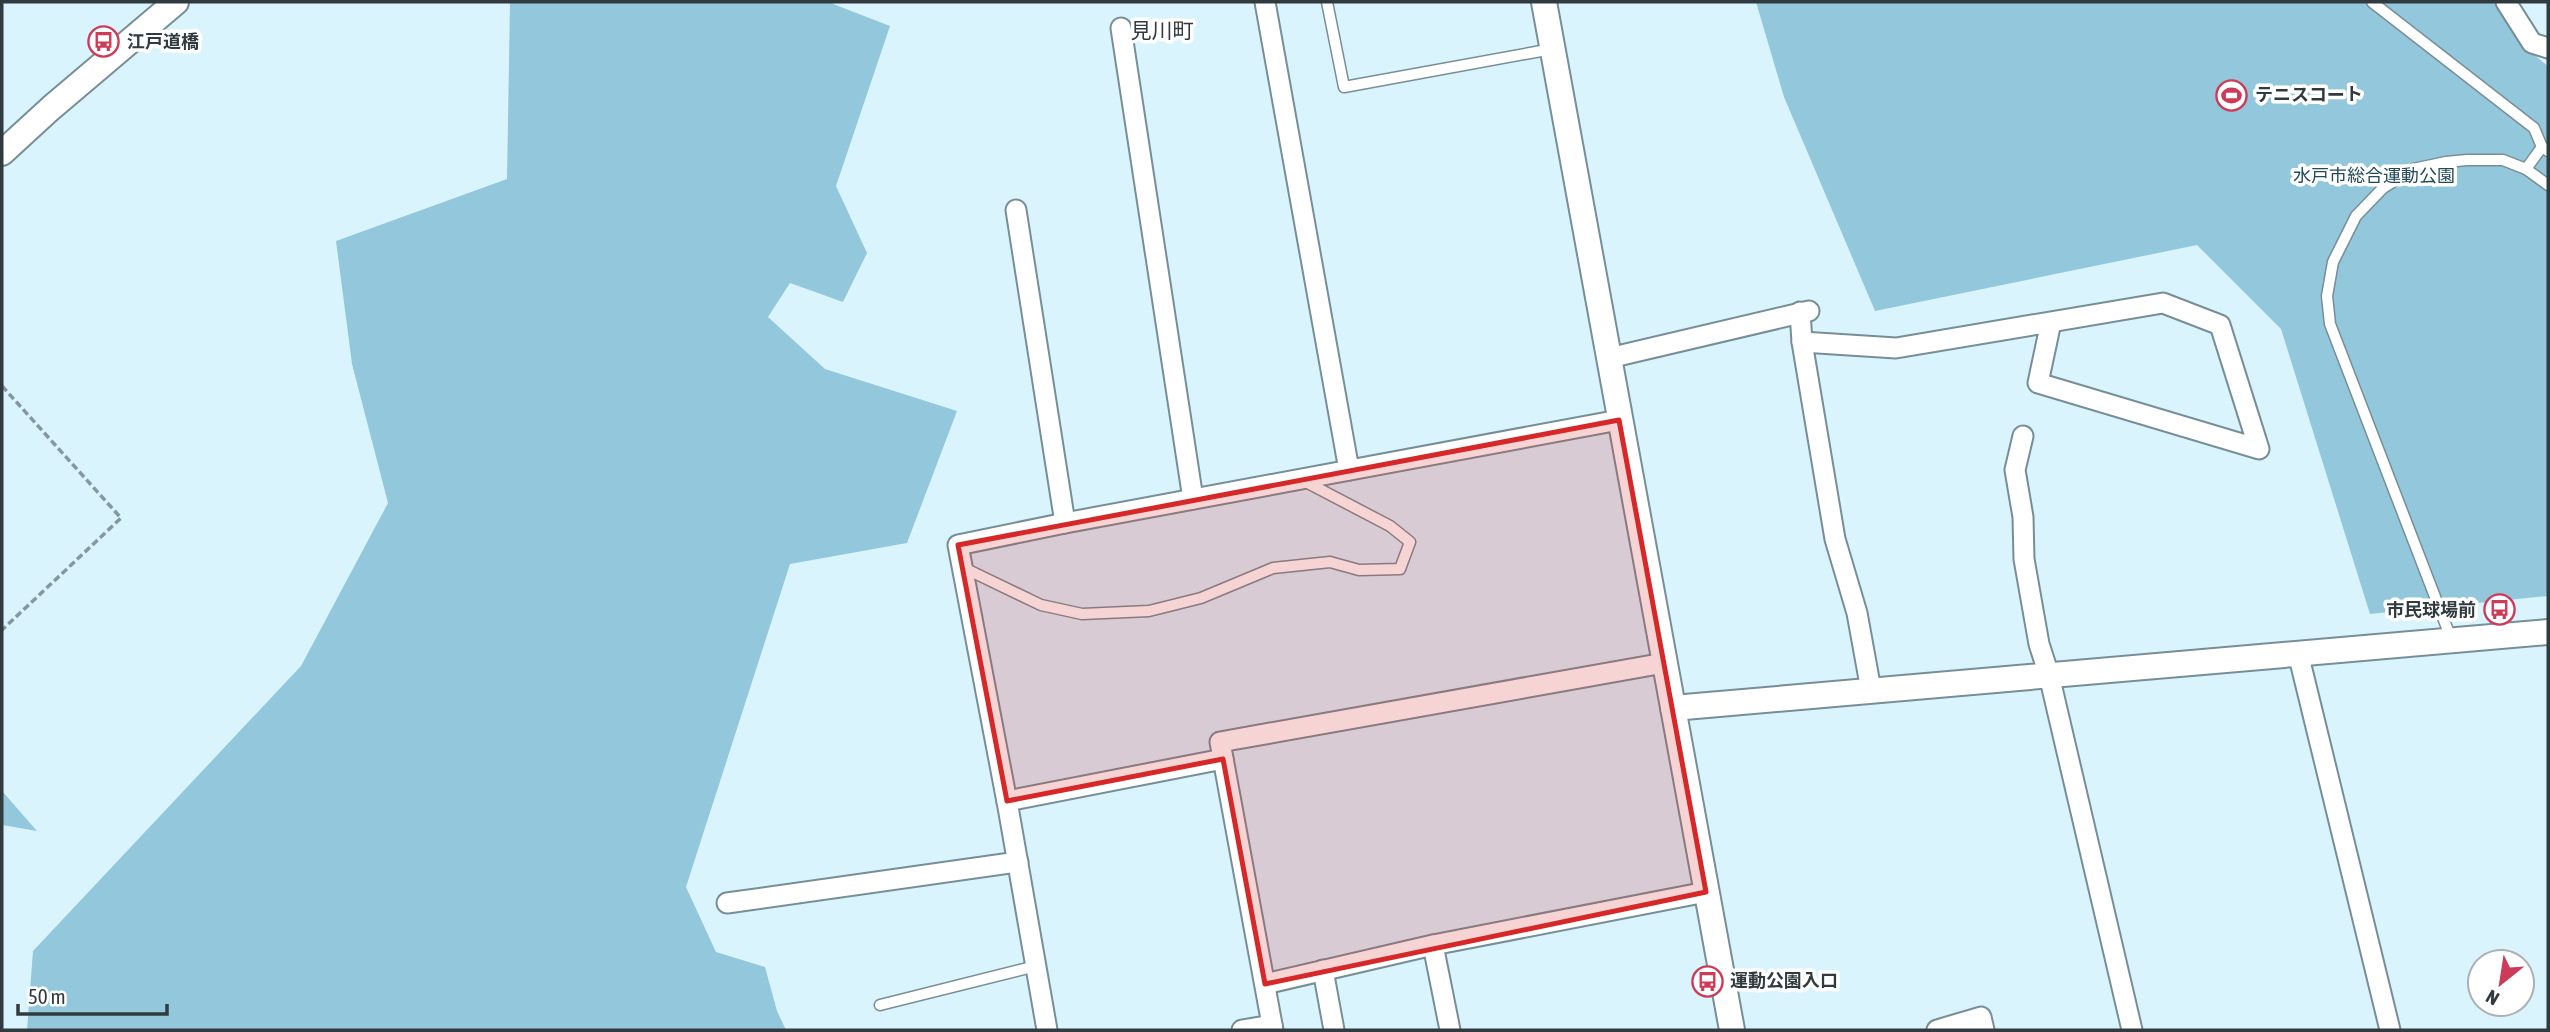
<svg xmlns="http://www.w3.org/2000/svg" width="2550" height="1032" font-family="'Asap Condensed','Noto Sans JP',sans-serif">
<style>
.green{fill:#93c8dc}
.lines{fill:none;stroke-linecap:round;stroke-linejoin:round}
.service-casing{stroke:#778e97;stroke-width:13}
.minor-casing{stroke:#778e97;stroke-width:23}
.tertiary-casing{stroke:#778e97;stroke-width:28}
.path{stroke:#86989f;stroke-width:3.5;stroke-dasharray:7 3.5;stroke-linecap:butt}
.service{stroke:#fff;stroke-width:10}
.minor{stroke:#fff;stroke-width:19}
.tertiary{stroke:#fff;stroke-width:24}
.marked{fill:#d62828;fill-opacity:0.2;stroke:#d62828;stroke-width:5;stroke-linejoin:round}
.labels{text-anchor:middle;stroke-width:7;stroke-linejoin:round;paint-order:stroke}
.poi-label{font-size:18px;font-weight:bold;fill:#313b3f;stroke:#fff;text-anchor:start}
.park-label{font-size:18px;fill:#234a58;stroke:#fff}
.quarter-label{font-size:21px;fill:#313b3f;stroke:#fff}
</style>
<rect width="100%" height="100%" fill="#daf4fe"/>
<!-- green -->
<g class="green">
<path d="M510 2H828L890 26 836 186 867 253 843 302 790 283 768 317 825 369 957 411 907 543 790 564 686 887 716 952 765 967 777 1011 786 1030H27L33 951 301 666 388 503 352 364 336 241 507 179Z"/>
<path d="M1756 2H2500L2519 43 2548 66V596L2370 614 2281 329 2197 245 1875 311 1784 97Z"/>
<path d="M2 791 37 831 2 825Z"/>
</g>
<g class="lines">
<defs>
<g id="service">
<path d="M1327 2 1344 87 1552 49"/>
<path d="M2372 2 2534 128 2542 147"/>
<path d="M2526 169 2542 147 2548 151"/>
<path d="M962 567 1041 605 1082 614 1149 611 1201 598 1273 568 1330 562 1359 570 1400 569 1410 542 1390 526 1304 481"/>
<path d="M2452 641 2330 324 2327 296 2333 262 2356 216 2383 188 2413 169 2446 162 2467 160H2503L2526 169 2548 185"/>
<path d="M880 1005 1036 966"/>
</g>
<g id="minor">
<path d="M1265 2 1349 470"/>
<path d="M2506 2 2532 43 2548 48"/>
<path d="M1121 28 1193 499"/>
<path d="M1016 210 1065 523"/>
<path d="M1800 312 1802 342 1835 539 1857 613 1871 690"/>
<path d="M1802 342 1896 348 2163 303 2220 325 2259 449 2038 383 2051 322"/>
<path d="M1609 358 1809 311"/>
<path d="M2023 436 2015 470 2023 517 2024 559 2039 644 2049 675 2132 1030"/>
<path d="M2298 653 2390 1030"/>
<path d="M1007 801 1223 759"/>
<path d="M727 903 1018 862"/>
<path d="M1433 945 1450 1030"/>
<path d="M1323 970 1334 1030"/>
<path d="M1265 984 1433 945 1706 892"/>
<path d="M1047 1030 1008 807 958 545 1065 523 1619 420"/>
<path d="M1242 1030 1272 1025"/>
<path d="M1273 1030 1220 742 1664 663"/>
<path d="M1937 1030 1981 1017 1984 1030"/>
</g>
<g id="tertiary">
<path d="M1544 2 1732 1030"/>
<path d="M2 153 51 108 176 2"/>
<path d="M1673 708 2548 632"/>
</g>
</defs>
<!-- service casing -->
<use href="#service" class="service-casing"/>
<!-- minor casing -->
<use href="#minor" class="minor-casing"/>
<!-- tertiary casing -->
<use href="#tertiary" class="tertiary-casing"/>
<!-- path -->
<path class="path" d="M2 386 121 518 2 630"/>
<!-- service -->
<use href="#service" class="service"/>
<!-- minor -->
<use href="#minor" class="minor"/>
<!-- tertiary -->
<use href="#tertiary" class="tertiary"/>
</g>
<!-- marked area -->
<path class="marked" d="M1619 420 1706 892 1265 984 1223 759 1007 801 958 545Z"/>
<!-- icons -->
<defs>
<symbol id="bus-ring" viewBox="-11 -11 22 22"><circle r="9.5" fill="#fff" stroke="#cc3c59" stroke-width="1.5"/><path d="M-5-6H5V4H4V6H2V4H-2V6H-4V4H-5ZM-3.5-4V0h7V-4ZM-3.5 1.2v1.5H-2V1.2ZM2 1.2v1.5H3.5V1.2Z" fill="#cc3c59"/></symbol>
<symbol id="stadium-ring" viewBox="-11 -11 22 22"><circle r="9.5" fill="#fff" stroke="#cc3c59" stroke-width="1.5"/><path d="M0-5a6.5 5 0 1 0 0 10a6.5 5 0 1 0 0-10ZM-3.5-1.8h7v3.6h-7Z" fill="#cc3c59"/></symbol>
</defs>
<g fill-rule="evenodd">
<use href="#bus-ring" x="86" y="24" width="35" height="35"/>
<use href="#stadium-ring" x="2214" y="78" width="35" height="35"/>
<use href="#bus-ring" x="2482" y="592" width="35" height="35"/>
<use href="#bus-ring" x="1690" y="964" width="35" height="35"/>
</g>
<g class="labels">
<!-- poi labels -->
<g class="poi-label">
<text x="127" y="48">江戸道橋</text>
<text x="2255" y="101">テニスコート</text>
<text x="2476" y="616" text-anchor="end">市民球場前</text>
<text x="1730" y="987">運動公園入口</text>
</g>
<!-- park labels -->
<g class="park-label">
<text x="2374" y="182">水戸市総合運動公園</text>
</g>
<!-- quarter labels -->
<g class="quarter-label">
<text x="1162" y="38">見川町</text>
</g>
</g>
<!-- border -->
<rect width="2550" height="1032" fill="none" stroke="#313b3f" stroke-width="7"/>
<!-- north arrow -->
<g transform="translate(2501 983) rotate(210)"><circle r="33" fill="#ffffff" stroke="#adb1b2" stroke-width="2"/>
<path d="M0-5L12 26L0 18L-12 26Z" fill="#cc3c59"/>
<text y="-10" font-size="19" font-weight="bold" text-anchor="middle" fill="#313b3f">N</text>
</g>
<!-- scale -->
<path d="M18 1004v10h149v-10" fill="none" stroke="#313b3f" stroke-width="3.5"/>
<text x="28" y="1004" font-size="21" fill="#313b3f" stroke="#ffffff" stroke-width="5" paint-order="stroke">50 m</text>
</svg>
